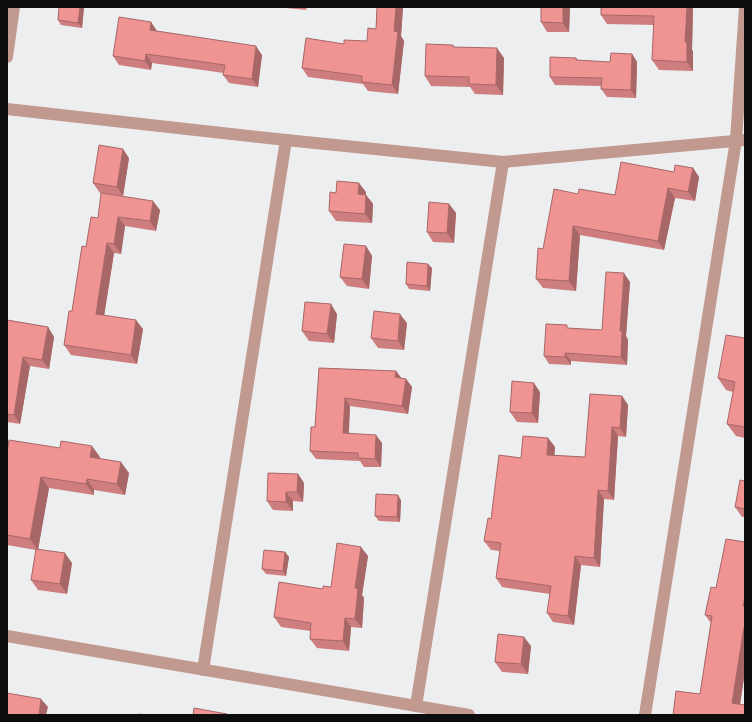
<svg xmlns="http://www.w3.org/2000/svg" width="752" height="722" font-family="'IBM Plex Sans',sans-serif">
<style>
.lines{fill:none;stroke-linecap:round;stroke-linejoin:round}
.minor{stroke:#c1998e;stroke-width:12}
.wall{fill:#ce7e7e}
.shaded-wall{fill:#a76767}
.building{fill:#ef9393;stroke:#a76767}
</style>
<rect width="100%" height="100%" fill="#edeef0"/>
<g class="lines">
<!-- minor -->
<g class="minor">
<path d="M7 57 14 7"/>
<path d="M7 109 286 140 503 162 745 140"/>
<path d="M7 636 469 715"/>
<path d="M203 670 286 140"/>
<path d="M416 706 503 162"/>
<path d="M645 715 736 140 745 7"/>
</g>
</g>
<!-- wall -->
<g class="wall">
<path d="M59 7H84L82 28 61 25 58 20Z"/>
<path d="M285 7H307L306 10 286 8Z"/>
<path d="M377 7H403L401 36 404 41 398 94 368 91 363 84 308 77 302 68 344 44 367 41 376 29Z"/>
<path d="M495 7H510V8Z"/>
<path d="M541 7H570L569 32H547L541 22Z"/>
<path d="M601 7H693L692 50 693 51V71L659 70 652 60 654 25 607 24 601 15Z"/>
<path d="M151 22 157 32 262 55 258 87 229 83 223 75 224 73 152 63 151 70 119 65 113 56Z"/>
<path d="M454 47 504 58 503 95 475 94 470 87 431 86 425 76Z"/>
<path d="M632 54 637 62 636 98 607 97 601 89V86L555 85 550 77 576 58 578 60 610 62Z"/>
<path d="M129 158 123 196 100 193 93 183Z"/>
<path d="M693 168 699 177 695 201 675 198 664 250 580 235 576 291 543 288 536 279 543 249 578 194 615 195 674 172Z"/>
<path d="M366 192V195L373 204 372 223 336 221 329 211 336 193Z"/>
<path d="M449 204 456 213 454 243 433 242 427 232Z"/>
<path d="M160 210 156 231 125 226 121 254 114 253 104 315 143 329 137 364 71 355 64 345 72 311 86 247 98 218Z"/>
<path d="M366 246 372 256 369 289 347 286 340 277Z"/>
<path d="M432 268 430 291 409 289 406 284Z"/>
<path d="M630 282 626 336 628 340 627 365 571 361V365L549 364 544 356 569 328 602 330Z"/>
<path d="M337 314 334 343 309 341 302 331Z"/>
<path d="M7 320 48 327 54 337 49 369 30 366 20 424 7 422Z"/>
<path d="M407 323 404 350 378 348 371 338Z"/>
<path d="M745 338V438L736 436 727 424 733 392 726 390 718 378Z"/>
<path d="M319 368 396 371 401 378 406 379 412 387 408 414 350 406 349 434 382 443 381 467H364L360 461 316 459 310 451 315 427Z"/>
<path d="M540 392 538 423 517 422 510 412Z"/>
<path d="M622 396 628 405 626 437 618 436 614 500 604 499 600 567 581 565 574 625 553 622 547 613 550 594 502 587 496 578 500 551 491 550 484 541 491 519 521 458 548 438 555 447 554 455 585 457Z"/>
<path d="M7 453 100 457V459L129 473 125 495 94 490V495L49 488 38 549 72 563 67 594 38 590 31 580 36 550 7 545Z"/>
<path d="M298 474 304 483 303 502 293 501V511L273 510 267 501Z"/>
<path d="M745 481V517H742L735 507Z"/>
<path d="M401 500 400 522 379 521 375 516Z"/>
<path d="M745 542V671L740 704 700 694 711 623 705 615 716 588Z"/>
<path d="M285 552 289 557 286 576 266 574 262 569Z"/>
<path d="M368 556 362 595 364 598 362 628 351 627 349 651 317 648 310 639 311 631 281 627 274 617 323 589 331 587Z"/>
<path d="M531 646 528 674 502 672 495 662Z"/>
</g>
<!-- shaded-wall -->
<g class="shaded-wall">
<path d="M80 7H84L82 28 78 23Z"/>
<path d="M396 7H403L401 36 404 41 398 94 392 85 394 31Z"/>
<path d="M563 7H570L569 32 563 23Z"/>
<path d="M687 7H693L692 50 693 51V71L687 62 685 42Z"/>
<path d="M151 22 157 31 156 39 150 30Z"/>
<path d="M256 46 262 55 258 87 252 79Z"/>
<path d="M497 48 504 58 503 95 496 85Z"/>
<path d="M146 54 152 63 151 70 145 61Z"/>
<path d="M632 54 637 62 636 98 631 90Z"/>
<path d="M123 149 129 158 123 196 117 187Z"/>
<path d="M693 168 699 177 695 201 688 192Z"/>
<path d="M359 183 366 192 365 203 358 194Z"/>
<path d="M668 188 675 198 664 250 658 241Z"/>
<path d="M366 195 373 204 372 223 365 214Z"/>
<path d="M153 201 160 210 156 231 150 221Z"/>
<path d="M449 204 456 213 454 243 447 233Z"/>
<path d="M118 217 125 226 121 254 114 244Z"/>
<path d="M573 226 580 235 576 291 569 281Z"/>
<path d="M107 243 114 253 103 323 96 314Z"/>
<path d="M366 246 372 256 369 289 362 279Z"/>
<path d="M428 264 432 268 430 291 427 286Z"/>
<path d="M624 273 630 282 626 336 628 340 627 365 621 357 620 331Z"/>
<path d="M331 304 337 314 334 343 327 334Z"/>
<path d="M400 314 407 323 404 350 398 341Z"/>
<path d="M136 320 143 329 137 364 131 355Z"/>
<path d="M48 327 54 337 49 369 42 360Z"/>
<path d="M565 353 571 361V365L565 357Z"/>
<path d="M23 357 30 366 20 424 14 415Z"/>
<path d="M396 371 402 379 395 377Z"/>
<path d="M406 379 412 387 408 414 402 406Z"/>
<path d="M534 383 540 392 538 423 532 413Z"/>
<path d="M622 396 628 405 626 437 620 428Z"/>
<path d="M345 398 350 406 348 441 343 433Z"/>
<path d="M612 427 618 436 614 500 608 491Z"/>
<path d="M376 435 382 443 381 467 375 459Z"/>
<path d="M548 438 555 447 554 463 547 455Z"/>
<path d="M92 446 100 457 98 468 90 457Z"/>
<path d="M121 462 129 473 125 495 117 484Z"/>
<path d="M298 474 304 483 303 502 297 492Z"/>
<path d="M41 477 49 488 38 550 30 539Z"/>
<path d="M87 479 94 490V495L86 484Z"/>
<path d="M598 490 604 499 600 567 594 558Z"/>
<path d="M286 492 293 501V511L286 502Z"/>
<path d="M398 495 401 500 400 522 397 517Z"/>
<path d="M361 547 368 556 362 595 364 598 362 628 355 619V588Z"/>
<path d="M285 552 289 557 286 576 283 571Z"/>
<path d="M65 553 72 563 67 594 60 584Z"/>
<path d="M575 556 581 565 574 625 568 616Z"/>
<path d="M745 597V608L743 606Z"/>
<path d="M345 618 351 627 349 651 343 641Z"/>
<path d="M744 627 745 629V671L739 712 732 703Z"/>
<path d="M524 637 531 646 528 674 521 664Z"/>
<path d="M41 699 48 707 46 715H39Z"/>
</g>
<!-- building -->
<g class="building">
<path d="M59 7H80L78 23 58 20Z"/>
<path d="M377 7H396L394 31 398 32 392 85 362 82V76L302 68 306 38 344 44V40L367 41 368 28 376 29Z"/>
<path d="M541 7H563V23L541 22Z"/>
<path d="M601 7H687L685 42H687V62L652 60 654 16 601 15Z"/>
<path d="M119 17 151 22 150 30 256 46 252 79 223 75 225 65 146 54 145 61 113 56Z"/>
<path d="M426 44 453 45V47L497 48 496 85 469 84V77L425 76Z"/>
<path d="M611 53 632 54 631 90 601 89 602 78 550 77V57L576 58V60L610 62Z"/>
<path d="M99 145 123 149 117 187 93 183Z"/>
<path d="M621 162 674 172 675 165 693 168 688 192 668 188 658 241 573 226 569 281 536 279 538 248 543 249 554 189 578 194 579 189 615 195Z"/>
<path d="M337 181 359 183 358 194 366 195 365 214 329 211 330 192 336 193Z"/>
<path d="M101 193 153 201 150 221 118 217 114 244 107 243 96 314 136 320 131 355 64 345 69 311H72L82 246 86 247 91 217 98 218Z"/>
<path d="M429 202 449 204 447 233 427 232Z"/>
<path d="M344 244 366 246 362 279 340 277Z"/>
<path d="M407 262 428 264 427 286 406 284Z"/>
<path d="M606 272 624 273 620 331H622L621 357 565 353V357L544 356 546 324 567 325V328L602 330Z"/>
<path d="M305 302 331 304 327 334 302 331Z"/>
<path d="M374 311 400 314 398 341 371 338Z"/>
<path d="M7 320 48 327 42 360 23 357 14 415 7 414Z"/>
<path d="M726 335 745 338V427L727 424 735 382 718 378Z"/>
<path d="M319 368 396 371 395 377 406 379 402 406 345 398 343 433 376 435 375 459 358 458V453L310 451 311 427H315Z"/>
<path d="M512 381 534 383 532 413 510 412Z"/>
<path d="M590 394 622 396 620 428 612 427 608 491 598 490 594 558 575 556 568 616 547 613 551 586 496 578 501 543 484 541 488 518 491 519 499 455 521 458 523 436 548 438 547 455 585 457Z"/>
<path d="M9 440 60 448 61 441 92 446 90 457 121 462 117 484 87 479 86 484 41 477 30 539 7 535V453Z"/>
<path d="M268 473 298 474 297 492H286V502L267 501Z"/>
<path d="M740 480 745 481V509L735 507Z"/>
<path d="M376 494 398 495 397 517 375 516Z"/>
<path d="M726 539 745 542V597L743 606H745V627H744L732 703 745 705V715H673L676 691 700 694 712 616 705 615 711 587 716 588Z"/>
<path d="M337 543 361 547 355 588 358 589 355 619 345 618 343 641 310 639 311 623 274 617 279 582 323 589V586L331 587Z"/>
<path d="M36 549 65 553 60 584 31 580Z"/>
<path d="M264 550 285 552 283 571 262 569Z"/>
<path d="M498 634 524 637 521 664 495 662Z"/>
<path d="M7 693 41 699 39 715H7Z"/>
<path d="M194 708 227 714V715H193Z"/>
<path d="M138 714 147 715H137Z"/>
</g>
<!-- border -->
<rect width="752" height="722" fill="none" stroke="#0d0d0d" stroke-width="16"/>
</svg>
